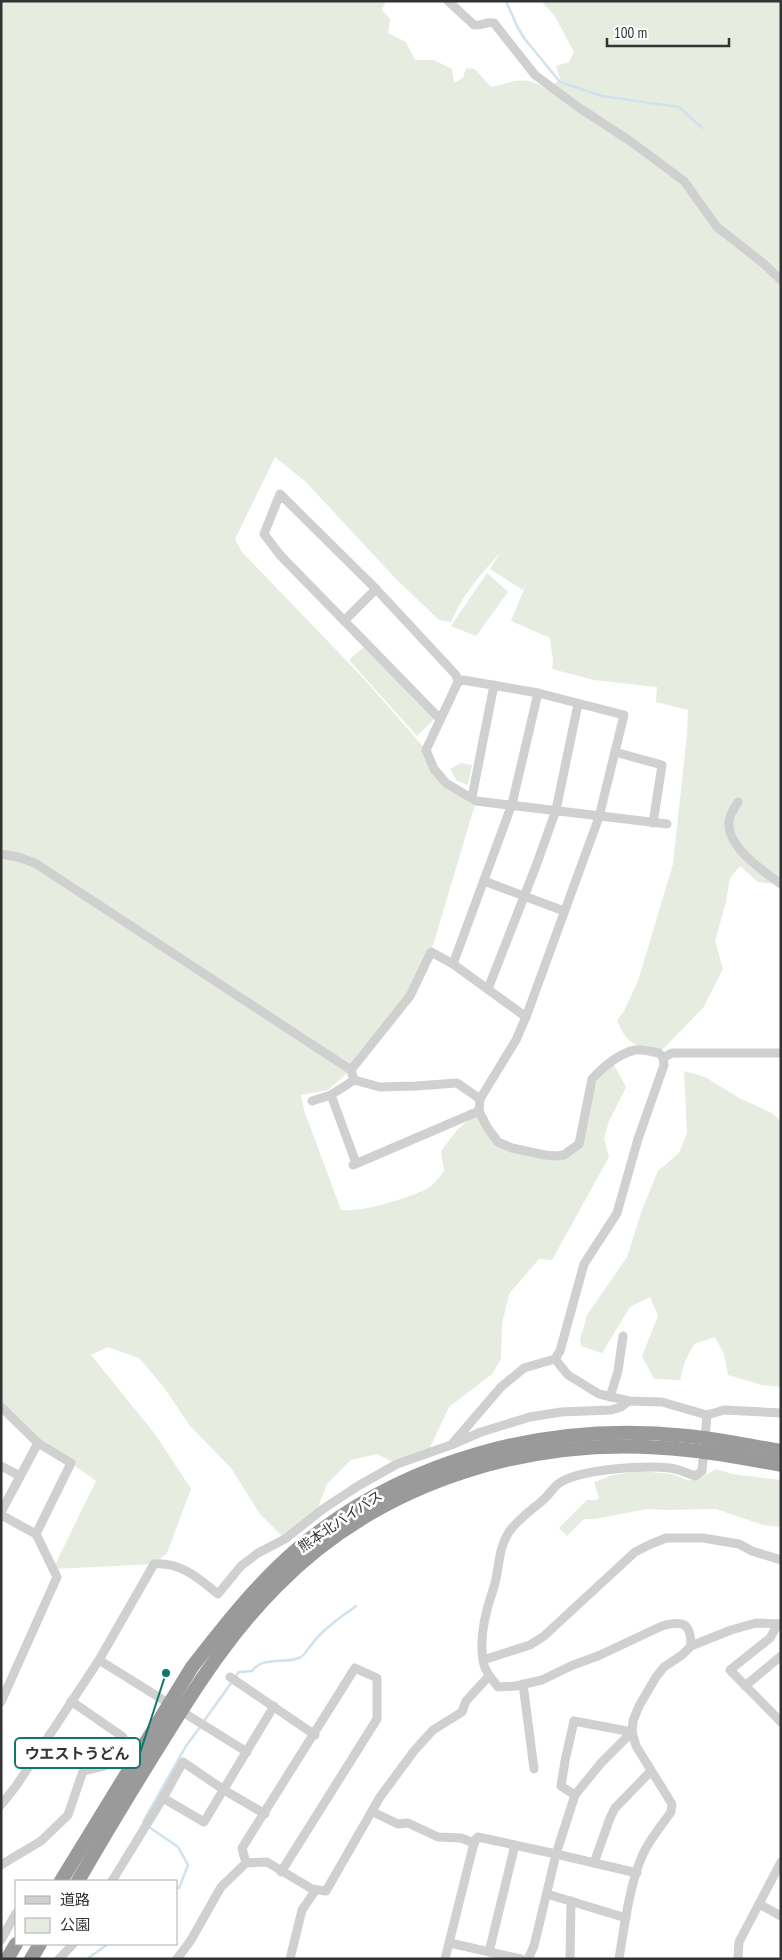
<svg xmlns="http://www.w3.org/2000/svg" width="782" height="1960" font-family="'PT Sans Narrow','Noto Sans JP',sans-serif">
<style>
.green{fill:#e6ecdf}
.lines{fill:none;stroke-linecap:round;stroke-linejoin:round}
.stream{stroke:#cfe2ee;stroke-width:2.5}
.minor{stroke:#d0d0d0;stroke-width:9}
.highway{stroke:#9a9a9a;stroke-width:14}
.labels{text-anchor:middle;stroke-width:5;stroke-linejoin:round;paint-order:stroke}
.street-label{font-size:14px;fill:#333;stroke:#fff}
.leader{fill:none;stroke:#0f766e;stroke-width:2}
.callout-dot{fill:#0f766e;stroke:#fff;stroke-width:2}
.callout{fill:#fff;stroke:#0f766e;stroke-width:2}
.callout-label{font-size:15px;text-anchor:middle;font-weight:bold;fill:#333}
</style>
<rect width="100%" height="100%" fill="#fff"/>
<!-- green -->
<g class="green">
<path d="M1 1H386L382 10 390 19 388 33 406 42 415 60H434L452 69 454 83 463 78 466 68 475 69 491 87C516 81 525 75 548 90L560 79 556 66 569 62 574 52 554 15 541 1H781V885L758 882 740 866 730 878 726 902 715 941 723 969 703 1008 659 1053C635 1045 627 1045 617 1020L624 1011 638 981 673 864 687 734 688 710 656 702 657 687 594 680 552 669 553 661 550 638 511 621 529 577 523 590 490 569 500 553C481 574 462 595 451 622L439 620 396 579 305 481 275 457 235 539 241 551 366 681 426 750 434 769 476 801 431 952 418 981 351 1070 328 1090 301 1095 304 1110 341 1210C360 1213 410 1198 428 1188 434 1185 439 1177 444 1171L441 1151 457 1130 479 1111 498 1142 556 1156 579 1144 599 1072 612 1061 626 1087 609 1121 604 1139 609 1157 552 1260 539 1259 509 1294 502 1324 501 1359 492 1374 449 1407 427 1454 397 1464 377 1454 351 1460 327 1484 314 1517 285 1539 260 1514 231 1468 190 1426 163 1386 139 1358 108 1347 91 1355 155 1434 191 1489 167 1553 154 1564 53 1569 96 1481 71 1463 38 1443 1 1407Z"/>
<path d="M487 573 508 592 476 636 451 626Z"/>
<path d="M364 647 434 719 417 736 349 660Z"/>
<path d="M461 763 472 765 468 785 457 781 450 769Z"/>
<path d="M684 1071 705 1077 739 1098 772 1113 781 1122V1387L762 1385 728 1375 724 1354 715 1337 694 1344 685 1361 680 1380 654 1379 642 1356 658 1316 650 1297 630 1307 602 1353 581 1346 580 1340 587 1315 627 1257 642 1210 658 1171 679 1153 687 1133Z"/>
<path d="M716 1469 732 1474 781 1480V1527L763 1525 716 1509 667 1510 647 1509 595 1519H584L567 1536 559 1528 587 1500H596L599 1498 594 1482 613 1475 639 1471 672 1474 687 1480H693L704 1476Z"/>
</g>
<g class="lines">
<!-- stream -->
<g class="stream">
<path d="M506 1 517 26 524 38 560 82 602 96 679 107 702 128"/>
<path d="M204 1721 239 1672 252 1671C262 1656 285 1664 299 1658 305 1656 308 1648 312 1644 323 1629 340 1618 356 1606"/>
<path d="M143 1822 186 1746 201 1726"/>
<path d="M149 1827 178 1847 188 1865 179 1888H176"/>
<path d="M87 1959 108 1944"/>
</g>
<!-- minor -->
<g class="minor">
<path d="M448 1 474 25C481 26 488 21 494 23L535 75 578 107 630 141 684 181 717 227 763 263 781 280"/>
<path d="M344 621 376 589"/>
<path d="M458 682 463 680 538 693 624 715 599 817 526 1017 516 1040 480 1099 479 1111 487 1127 498 1142 512 1148 545 1155 556 1156 564 1155 579 1144 592 1079C603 1067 618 1054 635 1050 642 1049 652 1052 659 1053L663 1058 664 1065 638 1139 617 1213 584 1264 560 1351 555 1359"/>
<path d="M440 719 280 555 264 534 280 494 376 589 456 675 458 682 426 750 434 769 446 783 476 801 667 824"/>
<path d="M615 752 662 765 653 823"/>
<path d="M472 797 494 685"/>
<path d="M738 802C734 809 729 815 729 823 728 848 763 871 781 884"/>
<path d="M1 854 18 857 35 863 351 1070 354 1080 331 1095 312 1101"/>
<path d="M484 881 564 911"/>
<path d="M453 964 512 804 538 693"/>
<path d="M488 989 536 866 556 810 578 704"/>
<path d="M663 1058 672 1053H781"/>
<path d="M351 1070 410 996 431 952 453 964 526 1017"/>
<path d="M354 1080 380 1087 416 1086 457 1083 480 1099"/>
<path d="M331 1095 356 1163"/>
<path d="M353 1165 479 1111"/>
<path d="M555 1359 568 1375 599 1394 629 1401 662 1402 707 1415 724 1410 781 1413"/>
<path d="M610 1397 618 1371 623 1336"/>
<path d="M1 1407 38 1443 71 1463 36 1534"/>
<path d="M452 1444 501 1387 524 1368 555 1359"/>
<path d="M1 1466 20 1476"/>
<path d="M1 1512 38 1443"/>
<path d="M1 1515 36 1534 57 1577 1 1702"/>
<path d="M778 1624 770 1638 730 1670 781 1722"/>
<path d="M691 1646C691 1623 683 1620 662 1626L598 1656 573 1665 542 1680 516 1686 498 1687C493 1680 486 1673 484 1665 478 1641 485 1613 493 1590 500 1570 497 1550 509 1532 517 1520 531 1510 542 1501 548 1496 552 1489 558 1484 577 1469 646 1465 670 1468 678 1469 687 1473 695 1476L702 1471 707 1415"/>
<path d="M99 1660 247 1752"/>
<path d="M483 1660 530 1645 544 1636 635 1552 651 1544 666 1538H703L739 1544 752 1551 781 1560"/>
<path d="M230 1677 315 1735"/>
<path d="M523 1684 534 1769"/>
<path d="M745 1686 781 1656"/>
<path d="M632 1732 601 1763 575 1795 556 1854 637 1873"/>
<path d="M575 1795 561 1786 565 1761 574 1721 632 1732"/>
<path d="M1 1805 16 1786 99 1660 154 1564C181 1562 198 1578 218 1594L241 1566 258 1553 285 1539 323 1509 358 1486 397 1464 451 1445 481 1432 530 1417 561 1412 611 1410 621 1407 629 1401"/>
<path d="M373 1812 398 1824 408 1823 438 1837 461 1838 474 1843"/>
<path d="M265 1814 224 1790 183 1762 163 1798 204 1822 274 1706"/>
<path d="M246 1863 242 1848 355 1668 377 1678V1719L281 1872"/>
<path d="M594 1863 610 1818 615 1808 651 1771"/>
<path d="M1 1865 41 1841 68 1815 83 1771 104 1766 123 1737 71 1701"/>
<path d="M112 1881 163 1798"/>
<path d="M547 1894 626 1918"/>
<path d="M759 1904 781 1916"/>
<path d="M1 1940 16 1913"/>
<path d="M450 1943 521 1959"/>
<path d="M489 1952 515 1845"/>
<path d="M59 1959 73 1944"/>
<path d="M177 1959 191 1940 221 1887 246 1863 267 1862 312 1889 326 1891 380 1797 414 1751 433 1730 462 1712 466 1701 489 1676"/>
<path d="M290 1959 302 1910 315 1891"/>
<path d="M445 1959 473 1847 476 1839 478 1837 556 1854 534 1946 528 1959"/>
<path d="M570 1959 571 1901"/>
<path d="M619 1959C624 1928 630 1882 643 1854 650 1839 661 1826 671 1812L672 1804 636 1746 632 1732 633 1721 639 1706 656 1677 664 1667 682 1655 691 1646 731 1630 756 1623 781 1624"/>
<path d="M738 1959 739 1942 781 1862"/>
</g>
<!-- highway -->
<g class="highway">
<path d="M61 1881 192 1667C224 1626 255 1586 295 1551 402 1459 548 1421 687 1436 719 1439 750 1446 781 1451"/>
<path d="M78 1881C108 1829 139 1778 171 1727 202 1677 235 1628 277 1586 383 1478 539 1433 687 1450 718 1453 750 1459 781 1465"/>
<path d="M7 1959 16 1944"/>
<path d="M31 1959 40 1944"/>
</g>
</g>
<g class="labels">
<!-- street labels -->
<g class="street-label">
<text transform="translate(340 1521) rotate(-34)" y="5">熊本北バイパス</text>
</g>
</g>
<!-- callouts -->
<path class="leader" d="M166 1673L140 1753"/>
<circle class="callout-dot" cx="166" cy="1673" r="5"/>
<rect class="callout" x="15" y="1738" width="125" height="30" rx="5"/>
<g class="callout-label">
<text x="77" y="1759">ウエストうどん</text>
</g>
<!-- border -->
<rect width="782" height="1960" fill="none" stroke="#333333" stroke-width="5"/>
<!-- legend -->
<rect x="15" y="1880" width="162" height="65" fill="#ffffff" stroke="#adadad"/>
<rect x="25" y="1896" width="25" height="8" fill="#d0d0d0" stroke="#adadad"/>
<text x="60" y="1905" font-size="15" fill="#333333">道路</text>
<rect x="25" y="1918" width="25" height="15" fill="#e6ecdf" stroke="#adadad"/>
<text x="60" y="1930" font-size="15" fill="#333333">公園</text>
<!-- scale -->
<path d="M607 38v8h122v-8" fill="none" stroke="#333333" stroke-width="2.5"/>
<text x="614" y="38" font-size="15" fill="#333333" stroke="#ffffff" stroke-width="4" paint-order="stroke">100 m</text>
</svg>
